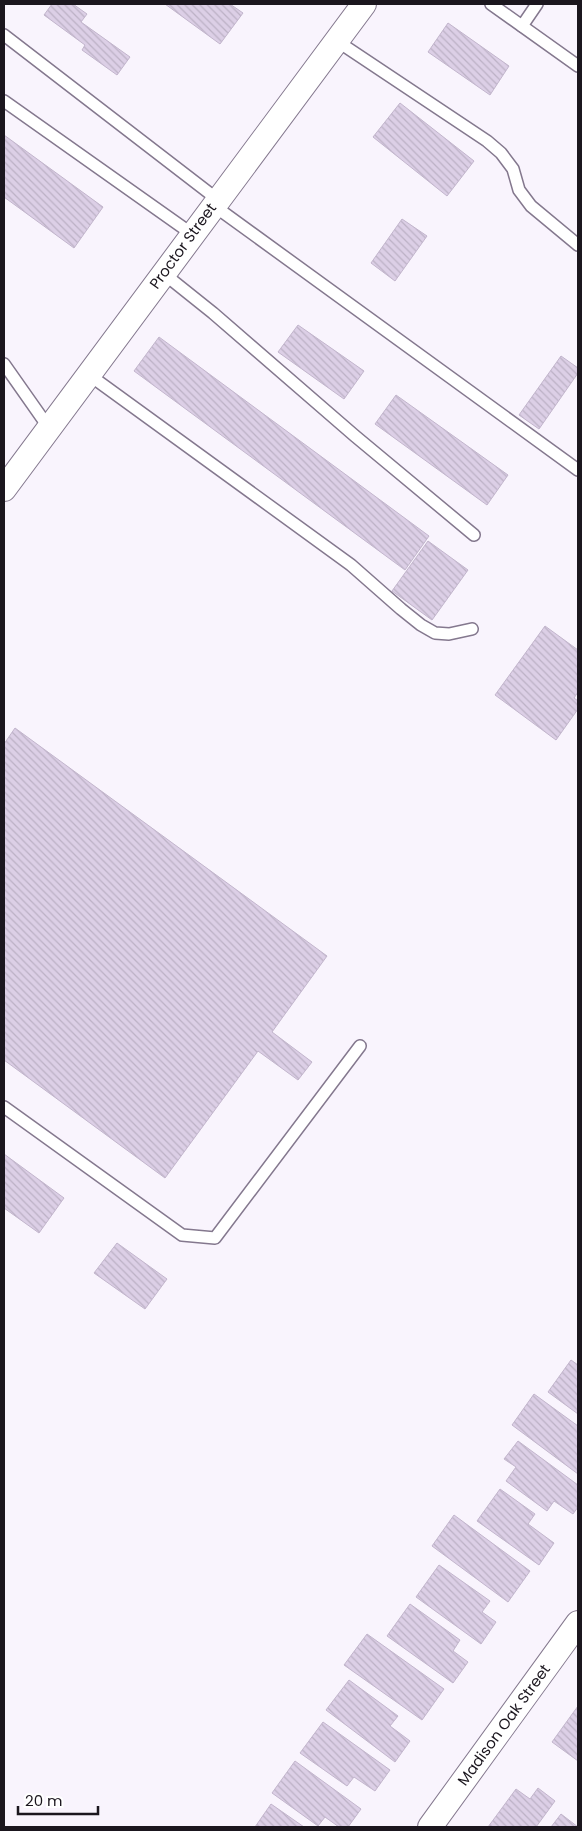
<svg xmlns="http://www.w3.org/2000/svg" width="582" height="1831" font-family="Poppins,sans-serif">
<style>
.building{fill:url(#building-back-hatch);stroke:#c2b5cc}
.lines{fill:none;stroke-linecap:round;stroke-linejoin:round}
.service-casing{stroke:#84788e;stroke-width:14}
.minor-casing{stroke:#84788e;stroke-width:26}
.service{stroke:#fff;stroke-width:11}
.minor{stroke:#fff;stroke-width:24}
.labels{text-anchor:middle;stroke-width:4.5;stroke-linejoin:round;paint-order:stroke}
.street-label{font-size:15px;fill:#1b161e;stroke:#fff}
</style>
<defs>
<pattern id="building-back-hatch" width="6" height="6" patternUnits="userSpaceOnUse" patternTransform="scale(1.25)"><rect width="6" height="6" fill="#dccfe6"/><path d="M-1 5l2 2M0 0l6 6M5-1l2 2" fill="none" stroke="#bcb1c5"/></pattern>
</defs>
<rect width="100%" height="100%" fill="#f9f4fd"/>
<!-- building -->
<g class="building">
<path d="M52 4H73L87 14 81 22 130 57 117 75 82 50 85 45 44 15Z"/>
<path d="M165 4H230L243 13 220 44Z"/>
<path d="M448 23 509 66 490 95 428 52Z"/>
<path d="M400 103 474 161 447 196 373 137Z"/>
<path d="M4 135 103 207 74 248 4 197Z"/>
<path d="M402 219 427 236 395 281 371 263Z"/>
<path d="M298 325 364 371 344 399 278 352Z"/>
<path d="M159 337 429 536 405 570 134 371Z"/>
<path d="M561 356 578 368V373L539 429 519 415Z"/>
<path d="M396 395 508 475 487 505 375 424Z"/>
<path d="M428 541 468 570 432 620 392 591Z"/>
<path d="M545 626 578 650V692L574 698 578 701V709L556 740 495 695Z"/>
<path d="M15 728 327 956 272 1032 312 1062 298 1080 258 1051 165 1178 4 1060V744Z"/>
<path d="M4 1154 64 1198 39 1233 4 1208Z"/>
<path d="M117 1243 167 1279 145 1309 94 1273Z"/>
<path d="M571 1360 578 1365V1414L548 1392Z"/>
<path d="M534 1394 578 1426V1474L512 1425Z"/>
<path d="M518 1441 578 1485V1507L573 1514 554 1501 547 1511 506 1481 516 1467 504 1459Z"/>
<path d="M500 1489 535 1514 528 1524 554 1543 539 1565 477 1521Z"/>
<path d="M454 1515 530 1571 508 1602 432 1546Z"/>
<path d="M439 1565 490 1601 482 1612 496 1622 481 1644 416 1597Z"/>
<path d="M410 1604 460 1640 453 1651 468 1662 453 1683 387 1636Z"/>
<path d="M367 1634 444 1689 422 1720 344 1665Z"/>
<path d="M349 1680 398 1716 390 1726 410 1741 395 1762 326 1710Z"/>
<path d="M578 1706V1761L552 1742Z"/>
<path d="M323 1722 390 1770 375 1791 354 1777 347 1786 300 1753Z"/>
<path d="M295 1761 361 1809 348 1827H339L325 1817 318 1826 272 1793Z"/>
<path d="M538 1788 555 1801 536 1827H488L516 1789 530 1799Z"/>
<path d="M271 1804 304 1827H255Z"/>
<path d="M561 1814 578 1827H551Z"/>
</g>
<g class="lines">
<defs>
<g id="service">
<path d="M491 4 578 66"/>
<path d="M522 26 537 4"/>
<path d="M4 35 217 199"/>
<path d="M337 41 487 141 501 153 513 169 519 190 531 206 578 245"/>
<path d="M4 101 192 234"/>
<path d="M213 205 578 470"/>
<path d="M163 273 213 313 355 436 474 535"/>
<path d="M4 364 49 428"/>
<path d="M88 374 351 565 401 609 421 625 435 633 449 634 472 629"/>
<path d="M4 1107 182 1235 215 1238 360 1046"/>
</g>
<g id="minor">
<path d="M4 489 364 4"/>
<path d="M430 1827 578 1623"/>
</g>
</defs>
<!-- service casing -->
<use href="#service" class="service-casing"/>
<!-- minor casing -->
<use href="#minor" class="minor-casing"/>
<!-- service -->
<use href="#service" class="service"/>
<!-- minor -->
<use href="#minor" class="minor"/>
</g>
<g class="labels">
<!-- street labels -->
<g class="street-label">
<text transform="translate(183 246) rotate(-54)" y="5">Proctor Street</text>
<text transform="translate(504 1725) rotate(-54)" y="5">Madison Oak Street</text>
</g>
</g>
<!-- border -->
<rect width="582" height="1831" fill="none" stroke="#1b161e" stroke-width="10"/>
<!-- scale -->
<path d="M18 1806v8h80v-8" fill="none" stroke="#1b161e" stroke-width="2.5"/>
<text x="25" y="1806" font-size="15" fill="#1b161e" stroke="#ffffff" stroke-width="4" paint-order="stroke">20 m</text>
</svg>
